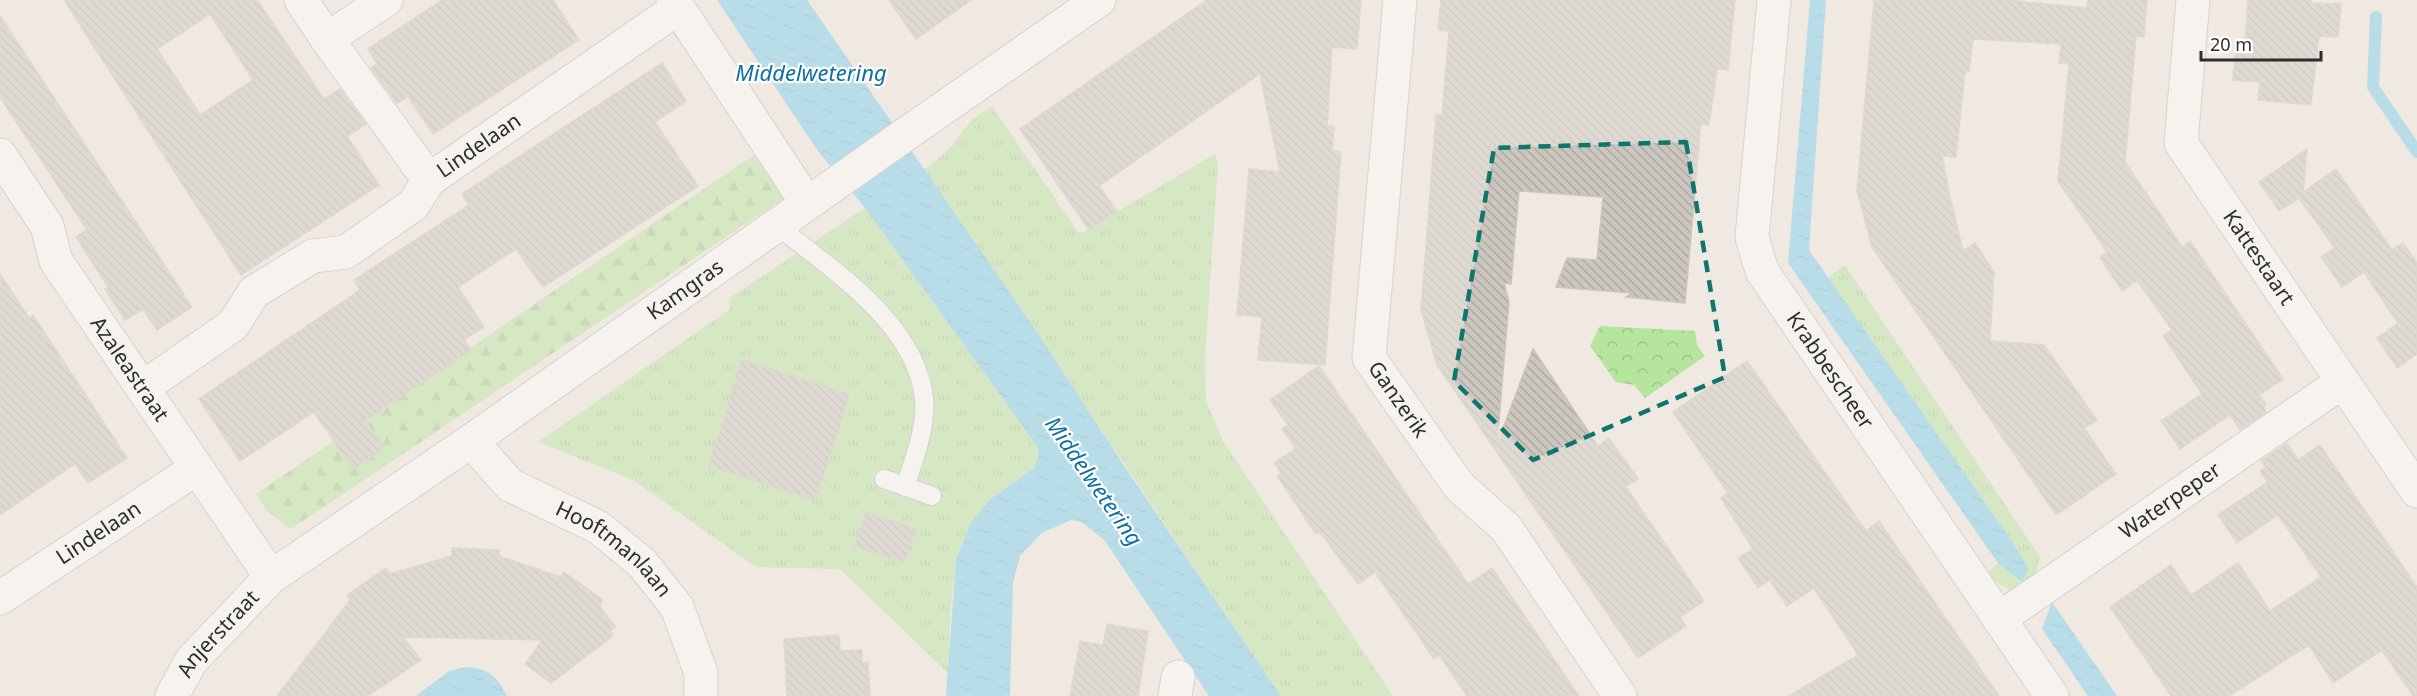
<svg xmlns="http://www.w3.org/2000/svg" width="2417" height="696" font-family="'Noto Sans',sans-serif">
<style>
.grass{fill:url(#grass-tufts)}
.forest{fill:url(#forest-firs)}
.park{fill:url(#park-crowns)}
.water{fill:url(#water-ripples)}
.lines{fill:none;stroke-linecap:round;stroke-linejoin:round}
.stream{stroke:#75cff0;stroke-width:12}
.building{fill:url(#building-back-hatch);stroke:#cbc5ba;stroke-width:1.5;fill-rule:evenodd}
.lane-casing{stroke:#b4b7c1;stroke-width:20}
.street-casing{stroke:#b4b7c1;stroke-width:35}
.secondary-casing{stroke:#b4b7c1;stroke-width:35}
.lane{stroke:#fff;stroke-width:18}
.street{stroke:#fff;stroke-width:33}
.secondary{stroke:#fff;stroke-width:33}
.marked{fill:none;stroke:#0f766e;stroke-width:4.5;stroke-dasharray:12 8;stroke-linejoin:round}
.labels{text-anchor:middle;stroke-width:4.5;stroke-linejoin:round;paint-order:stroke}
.street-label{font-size:21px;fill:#2e2e2e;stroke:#fff}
.water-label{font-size:22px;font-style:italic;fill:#0d6fa3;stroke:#fff}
</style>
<defs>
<pattern id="grass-tufts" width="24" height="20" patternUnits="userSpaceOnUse" patternTransform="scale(1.5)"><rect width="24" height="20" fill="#b6e59e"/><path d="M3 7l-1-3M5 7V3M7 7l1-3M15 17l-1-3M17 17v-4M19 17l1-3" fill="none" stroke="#9dc588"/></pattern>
<pattern id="forest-firs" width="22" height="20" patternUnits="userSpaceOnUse" patternTransform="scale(1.5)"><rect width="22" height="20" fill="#b6e59e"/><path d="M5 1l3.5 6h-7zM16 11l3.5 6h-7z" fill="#9dc588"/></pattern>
<pattern id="park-crowns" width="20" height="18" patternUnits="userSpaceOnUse" patternTransform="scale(1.5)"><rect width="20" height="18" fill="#b6e59e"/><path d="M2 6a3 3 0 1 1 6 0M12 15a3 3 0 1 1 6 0" fill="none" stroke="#9dc588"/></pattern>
<pattern id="water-ripples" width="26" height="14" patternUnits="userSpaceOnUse" patternTransform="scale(1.5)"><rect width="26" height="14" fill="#75cff0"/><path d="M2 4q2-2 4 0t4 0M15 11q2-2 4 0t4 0" fill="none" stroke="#66b2ce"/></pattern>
<pattern id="building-back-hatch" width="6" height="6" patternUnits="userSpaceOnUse" patternTransform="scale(1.5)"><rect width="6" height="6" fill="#cbc7bf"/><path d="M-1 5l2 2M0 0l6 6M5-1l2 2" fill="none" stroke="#afaba4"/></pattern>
</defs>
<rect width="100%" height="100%" fill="#efe9e1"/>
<!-- grass -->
<g class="grass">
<path d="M992 106 1077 231 1081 233 1215 154 1218 164 1205 357 1206 401 1223 441 1393 696H1281C1162 521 1045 344 924 170L946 152 973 119Z"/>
<path d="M865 208 1037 446C1046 473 1007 484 990 499 984 505 978 514 973 521 948 557 951 629 948 673L840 569 756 567 633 480 538 442 729 310 730 298Z"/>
<path d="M1845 265 2040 557 2035 577 2012 591 1984 575 1998 563 2022 582 2029 569 1827 278Z"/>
</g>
<!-- forest -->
<path class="forest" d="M764 148 790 194 291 529 267 511 256 494Z"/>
<!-- park -->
<path class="park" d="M1600 326 1695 331 1697 345 1705 356 1645 398 1634 385 1616 382 1590 346Z"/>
<!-- water -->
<g class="water">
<path d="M717 0H807L1037 332 1127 470 1281 696H1209L1105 541 1082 522 1071 520 1042 533 1020 556 1013 583 1010 696H946L956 559 971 523 989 500 1034 468 1039 454 1037 446 865 208 818 151Z"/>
<path d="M1810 0H1826L1809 250 2013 543 2029 569 2022 582 1998 563 1788 263Z"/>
<path d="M2052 602 2117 696H2088L2042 629Z"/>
<path d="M466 667C490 669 496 676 507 696H416L449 671Z"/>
</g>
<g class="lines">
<!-- stream -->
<path class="stream" d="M2376 17 2373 87 2417 152"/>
</g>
<!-- building -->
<g class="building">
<path d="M64 0H257L324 99 340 89 366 124 347 136 379 185 241 275ZM210 14 253 80 200 115 157 49Z"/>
<path d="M442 0H553L579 40 433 134 408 96 397 103 371 68 377 64 368 49Z"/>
<path d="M889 0H971L916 39Z"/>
<path d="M1207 0H1361L1357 49 1332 47 1327 126 1334 127 1332 151 1341 152 1325 365 1258 360 1262 317 1237 315 1249 169 1280 172 1260 74 1099 186 1117 211 1089 230 1020 129Z"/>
<path d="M1441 0H1735L1728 70 1717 69 1709 125 1701 124 1685 303 1626 297 1632 293 1556 287 1567 258 1597 260 1603 197 1519 191 1511 284 1504 283 1509 302 1497 444 1533 349 1598 446 1609 438 1638 479 1626 487 1704 601 1680 617 1686 626 1638 658 1437 365 1421 310 1436 115H1442L1449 31 1438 30Z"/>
<path d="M1874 0H2006L2087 8 2088 0H2147L2144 37 2136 36 2125 162 2182 247 2190 241 2283 379 2259 395 2266 405 2263 407 2266 412 2240 430 2230 415 2180 449 2161 421 2202 394 2163 336 2172 330 2137 280 2122 291 2100 258 2107 252 2058 181 2069 64 2059 63 2061 44 1973 39 1969 72 1965 71 1956 157 1942 156 1950 197 1963 251 1975 243 1994 272 1990 341 2044 345 2097 420 2084 428 2116 474 2056 515 1872 247 1857 191Z"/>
<path d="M2248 0H2311V3L2341 4 2338 37 2319 36 2311 105 2258 100 2260 82 2233 80 2236 41 2245 42Z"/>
<path d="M0 16 192 307 157 330 143 309 125 320 105 289 108 287 76 237 87 230 0 97Z"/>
<path d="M662 63 686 101 655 122 698 186 543 287 516 249 458 287 484 327 464 340 471 350 365 420 384 448 353 469 314 412 240 461 199 399 360 290 354 280 469 205 462 194Z"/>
<path d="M2307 149 2303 192 2336 169 2392 250 2403 243 2417 263V354L2397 368 2377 338 2398 323 2364 272 2342 287 2321 257 2335 248 2299 198 2279 211 2259 182Z"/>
<path d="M0 274 29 318 33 315 127 458 88 483 75 464 0 515Z"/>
<path d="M742 360 849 394 816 500 709 466Z"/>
<path d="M1747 361 1866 531 1879 521 1999 696H1789L1858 655 1814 588 1787 606 1770 580 1758 588 1738 558 1753 549 1721 498 1728 493 1673 412Z"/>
<path d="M1319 366 1468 584 1492 568 1579 696H1467L1439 655 1434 659 1375 572 1358 584 1320 532 1316 534 1277 476 1281 473 1274 463 1296 448 1282 429 1288 425 1270 400Z"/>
<path d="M2287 443 2298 460 2320 445 2417 587V696H2413L2382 650 2333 683 2309 645 2229 696H2171L2110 607 2171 565 2191 595 2238 563 2270 611 2321 577 2278 515 2237 543 2218 515 2268 482 2260 471 2266 467 2261 461Z"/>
<path d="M866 512 916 529 905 562 854 546Z"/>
<path d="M452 548 499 550V556L561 577 564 572 603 600 599 606 616 627 611 630 613 636 551 683 525 664 542 640 403 637 421 660 368 696H277L350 600 347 595 386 568 390 574 452 556Z"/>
<path d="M1107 624 1148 631 1138 696H1070L1080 641 1103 645Z"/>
<path d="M839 635 840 651 862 650V663L868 662 870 696H787L784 639Z"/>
</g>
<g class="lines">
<defs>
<g id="lane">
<path d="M776 225C831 269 915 322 924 398 927 427 914 459 905 487"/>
<path d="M884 479 932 496"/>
</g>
<g id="street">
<path d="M301 0 327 39 429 180"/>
<path d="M673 0 807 203"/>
<path id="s1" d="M1400 0 1369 358 1459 486 1506 528 1620 696"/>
<path id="s2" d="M1774 0 1752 237 1762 271 2052 696"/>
<path id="s3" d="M2193 0 2181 143 2417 491"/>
<path d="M327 39 386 0"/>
<path id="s4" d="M0 155 47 226 56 261 271 577"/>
<path id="s5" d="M144 387 233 325 254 292 313 256 346 252 413 205 429 180 678 8"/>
<path id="s6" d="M471 441 510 485 598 527 642 563 677 607 701 673V696"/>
<path id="s7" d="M0 598 197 468"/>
<path id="s8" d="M1999 619 2342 382"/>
<path d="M1175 696 1178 677"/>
</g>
<g id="secondary">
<path id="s9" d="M172 696 191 661 271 577 471 441 906 134 1099 0"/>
</g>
</defs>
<!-- lane casing -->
<use href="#lane" class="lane-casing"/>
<!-- street casing -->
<use href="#street" class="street-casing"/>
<!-- secondary casing -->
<use href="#secondary" class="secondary-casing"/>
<!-- lane -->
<use href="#lane" class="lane"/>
<!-- street -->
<use href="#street" class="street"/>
<!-- secondary -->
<use href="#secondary" class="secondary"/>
</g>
<!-- marked area -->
<path d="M0 0H2417V696H0ZM1686 142 1725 377 1533 460 1454 381 1494 148Z" fill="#efe9e1" fill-opacity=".55" fill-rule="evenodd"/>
<path class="marked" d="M1686 142 1725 377 1533 460 1454 381 1494 148Z"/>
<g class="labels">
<!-- street labels -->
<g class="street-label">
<text dy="7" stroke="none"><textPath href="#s5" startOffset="422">Lindelaan</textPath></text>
<text dy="7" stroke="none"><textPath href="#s3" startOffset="282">Kattestaart</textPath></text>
<text dy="7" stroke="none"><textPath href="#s9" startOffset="660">Kamgras</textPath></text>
<text dy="7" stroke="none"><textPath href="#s4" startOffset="252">Azaleastraat</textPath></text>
<text dy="7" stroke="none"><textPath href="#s2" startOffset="394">Krabbescheer</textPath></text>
<text dy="7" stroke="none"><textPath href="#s1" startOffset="410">Ganzerik</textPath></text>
<text dy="7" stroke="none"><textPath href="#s8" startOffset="208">Waterpeper</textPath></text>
<text dy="7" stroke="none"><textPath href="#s7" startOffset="118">Lindelaan</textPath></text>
<text dy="7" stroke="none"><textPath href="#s6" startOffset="182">Hooftmanlaan</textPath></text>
<text dy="7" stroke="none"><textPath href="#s9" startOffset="78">Anjerstraat</textPath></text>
</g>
<!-- water labels -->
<g class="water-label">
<text x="811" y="81">Middelwetering</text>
<text transform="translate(1094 481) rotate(55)" y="8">Middelwetering</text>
</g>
</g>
<!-- scale -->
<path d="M2201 51v9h120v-9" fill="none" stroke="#2e2e2e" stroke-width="3"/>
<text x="2210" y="51" font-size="18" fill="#2e2e2e" stroke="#ffffff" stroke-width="4.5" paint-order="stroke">20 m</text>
</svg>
